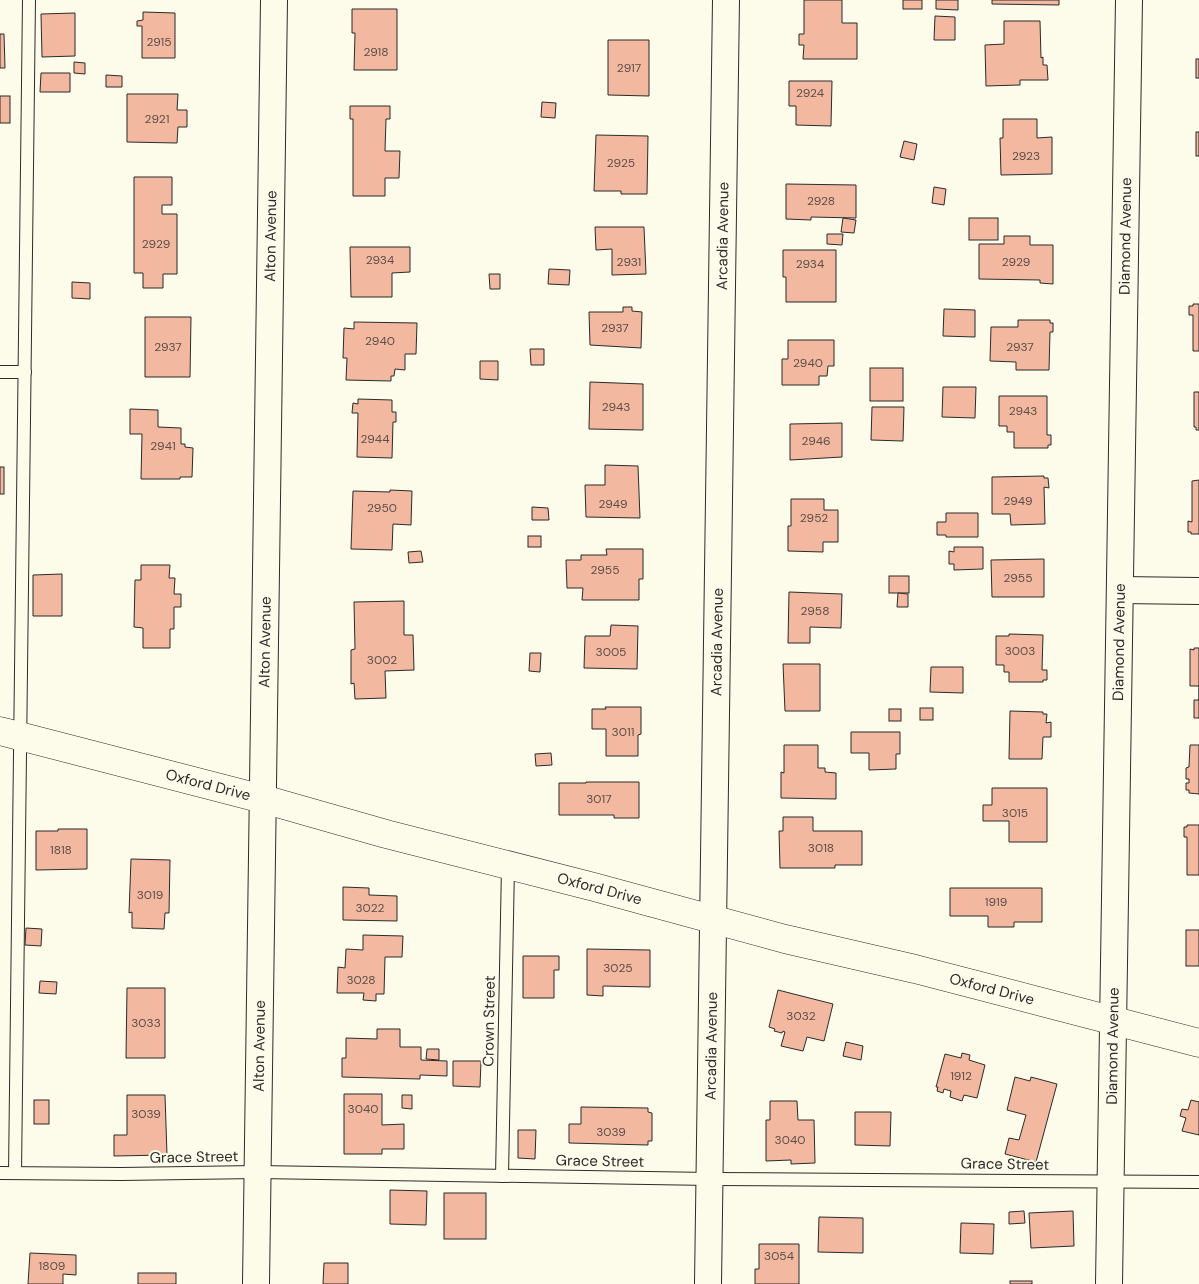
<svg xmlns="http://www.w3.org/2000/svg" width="1199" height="1284" font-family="'DM Sans',sans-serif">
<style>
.building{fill:#f2b8a0;stroke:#2b2b2b}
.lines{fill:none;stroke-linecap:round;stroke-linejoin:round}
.service-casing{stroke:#2b2b2b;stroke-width:14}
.minor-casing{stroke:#2b2b2b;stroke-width:28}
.secondary-casing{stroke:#2b2b2b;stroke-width:29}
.service{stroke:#fdfbea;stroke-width:12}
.minor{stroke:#fdfbea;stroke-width:26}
.secondary{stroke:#fdfbea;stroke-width:28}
.labels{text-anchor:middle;stroke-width:4;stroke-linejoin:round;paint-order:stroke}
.number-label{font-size:12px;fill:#5d4e48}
.street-label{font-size:15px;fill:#2b2b2b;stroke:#fdfbea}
</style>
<rect width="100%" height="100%" fill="#fdfbea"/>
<!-- building -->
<g class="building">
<path d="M804 0H842V23H857V59H803L804 45H799V34H804Z"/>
<rect x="903" y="0" width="19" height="9"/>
<path d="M936 0H958V10L936 9Z"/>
<path d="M992 0H1059V5L992 4Z"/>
<path d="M352 9H397V70H354L355 33H352Z"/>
<path d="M143 12 175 13V58H142V26H137V21L143 20Z"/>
<path d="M75 13V56L42 57 41 14Z"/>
<path d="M935 16 955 17V40H934Z"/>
<path d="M1004 21H1040L1041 58 1043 57V65H1047L1048 80H1020V85L986 86 985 45 1004 44Z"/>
<path d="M0 34H4L5 68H0Z"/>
<path d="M608 40H649V96L608 95Z"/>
<rect x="1196" y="59" width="3" height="19"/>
<path d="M74 62 85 63V74L74 73Z"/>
<path d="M41 73H70V92H40Z"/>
<path d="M106 75 122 76V87H106Z"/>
<path d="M789 81H832L831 126 796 125V106H789Z"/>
<path d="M127 94H178L177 110H187V127H178L177 143 127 142Z"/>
<rect x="0" y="96" width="10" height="27"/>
<path d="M542 102 556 103 555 118 541 117Z"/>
<path d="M350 106H390V119H386L385 151H400L399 178H385V196H353V119H350Z"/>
<path d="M1003 119H1037V138L1052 137V174L1001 175 1000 138H1003Z"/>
<rect x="1196" y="132" width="3" height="24"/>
<path d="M596 135 648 136 647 194H621V191H594Z"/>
<path d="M904 141 917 144 914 160 900 157Z"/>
<path d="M134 177H172V205H162V214H177V274H163V288H143V273H134Z"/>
<path d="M786 184 856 185V218L811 217V220L786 219Z"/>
<path d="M934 187 946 189 944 205 932 203Z"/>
<path d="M843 218 856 220 854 233 841 232Z"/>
<rect x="969" y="218" width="29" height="22"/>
<path d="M595 227H644L646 274 612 275V249L596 250Z"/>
<path d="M827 234H843L842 245 827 244Z"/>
<path d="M1004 236H1030V245H1053V284L1040 283V280L979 279V244H1004Z"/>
<path d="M350 247H410V272L392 273V297H351Z"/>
<path d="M783 250H836V302H786V277H783Z"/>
<path d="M549 269 570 270 569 285 548 284Z"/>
<path d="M489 274H500V289H490Z"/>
<path d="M72 282 90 283V299L72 298Z"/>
<path d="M1193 304H1199V351H1193V315H1189V306H1193Z"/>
<path d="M623 307H632V311L642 312 641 348 590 345 589 312H623Z"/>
<path d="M944 309 975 310V337L943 336Z"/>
<path d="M145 317H191L190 377H145Z"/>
<path d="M1018 320H1050V323H1053V332H1050L1049 370H1016V362L990 361 991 327H1018Z"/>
<path d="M354 322 417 323 416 354H405V370L395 369 394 376H391V381L346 380 347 358H343L344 328 354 329Z"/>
<path d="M788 340H834V366H828L827 376H819V385H782V359H788Z"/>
<path d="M530 349H544V365H531Z"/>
<path d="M480 361H498V380L480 379Z"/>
<rect x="870" y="368" width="33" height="33"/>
<path d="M590 382 643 384V430L589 429Z"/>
<path d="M943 387H976L975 418 942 417Z"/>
<path d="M1194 392H1199V430H1196V427H1194Z"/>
<path d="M999 396H1047V435H1051V445H1048V448H1014V432H1007V426H999Z"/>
<path d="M358 399 392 400V412H396V422H393L392 458 357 457 358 413H352L353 403 358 404Z"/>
<path d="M872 407H904L903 441 871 440Z"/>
<path d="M130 409 158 410V427L181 428V444H185V447L193 448 192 477H180V479H141L142 434H130Z"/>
<path d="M842 423V457L790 460V424Z"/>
<path d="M605 465 638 466 640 518 586 517 585 485H605Z"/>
<rect x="0" y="467" width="4" height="27"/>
<path d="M1044 476V478H1048L1049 488 1044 487 1045 524 1011 525 1010 514H992V477Z"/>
<path d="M1199 480V534H1191V532H1188V521L1192 522V481Z"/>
<path d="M390 490 412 491 411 525 393 524 392 550 351 549 353 491 390 492Z"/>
<path d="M791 499H824V510H838V542H823V552L788 551V526H791Z"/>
<path d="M532 507 548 508 549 520H532Z"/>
<path d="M946 513H978V537H946V535H937V522H946Z"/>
<rect x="528" y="536" width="13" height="11"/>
<path d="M954 547H983V569L954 570V564H949V551L954 552Z"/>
<path d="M606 549H643V579H639V600H582L583 588H567L566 560H581V555H607Z"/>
<path d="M421 551 423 562 409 563 408 552Z"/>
<path d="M1044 559V597H992L991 560Z"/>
<path d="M141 565H170L169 578H175L174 594H181V607H174V629H170V648H143V628L134 627 135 580H141Z"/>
<path d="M62 574V616H33V575Z"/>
<rect x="889" y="576" width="20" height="17"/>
<path d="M789 592 842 594 841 628 810 627V643H788Z"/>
<path d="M898 593 908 594V607H897Z"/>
<path d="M404 601V635H413L414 670 385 671 386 698 355 699 354 683 351 684V650L355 649 354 602Z"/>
<path d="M611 625 638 626 637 669 584 668 585 636H610Z"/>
<path d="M1009 634 1043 635 1042 670H1047V680H1043V682H1009V672H1004V665H996V636H1009Z"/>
<path d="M1194 648H1199V718H1194V700H1199V686H1190V649L1194 650Z"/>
<path d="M530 653H541L540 672 529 671Z"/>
<path d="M783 664H820V711H785Z"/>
<path d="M931 667H963V693L930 692Z"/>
<path d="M605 707H641V734L638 735V756H606V729H592V709H606Z"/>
<rect x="920" y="708" width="13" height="12"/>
<rect x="889" y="709" width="12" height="12"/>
<path d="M1010 711 1043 712V714H1047L1046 723 1051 722V737H1043L1042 759H1009Z"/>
<path d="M851 732H900V754H896V769L869 770V753H851Z"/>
<path d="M784 745H818V768H825V772L836 773V799L781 798V772L784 773Z"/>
<path d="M1190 745H1199V794L1189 793V790H1186V783H1189V779H1186V768L1189 767Z"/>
<path d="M551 753 552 765 536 766 535 754Z"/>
<path d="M586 782H639V818H614V815H559V783H586Z"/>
<path d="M992 788H1047V842H1009V821H983V805H992Z"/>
<path d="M783 817H813V831H862V865H835V868H780L779 831H783Z"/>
<path d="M1187 825H1199V875H1187V837H1184V827H1187Z"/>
<path d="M58 829H87V869L36 870V831H58Z"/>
<path d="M131 859 170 860 169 913H165L164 929 132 928V912L129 913Z"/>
<path d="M343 887 369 888V895L397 896V921L343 920Z"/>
<path d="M950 888H1042V922H1014V927H988V916H950Z"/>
<path d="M26 928 42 929 41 946 25 945Z"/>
<rect x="1186" y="930" width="13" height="36"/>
<path d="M363 935 403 936 402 957H385L384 994H376V1001L363 1000 364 993H337L338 967 345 968 346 949 363 950Z"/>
<path d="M587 949 650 950V987L603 986V996L587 995Z"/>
<path d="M523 956H559V970H554V998H523Z"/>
<path d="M40 981 57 982 56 994 39 993Z"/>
<path d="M127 988H165V1058H126Z"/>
<path d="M778 990 833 1004 824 1041 807 1037 803 1051 781 1046 785 1032 783 1031 782 1033 774 1031 775 1029 769 1027Z"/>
<path d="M377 1029H400V1047H421V1060L447 1061V1076L420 1075V1079L342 1077V1058H346V1038L377 1039Z"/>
<path d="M846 1042 863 1046 861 1060 843 1056Z"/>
<path d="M427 1049H439V1060L426 1059Z"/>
<path d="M962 1053 970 1055 969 1060 985 1065 977 1098 964 1095 962 1101 950 1097 951 1091 944 1089 943 1093 937 1091 938 1087H936L945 1054 961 1058Z"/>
<path d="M453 1061H481L480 1087 453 1086Z"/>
<path d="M1015 1077 1030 1081 1031 1077 1057 1084 1036 1162 1005 1154 1009 1138 1019 1140 1026 1115 1007 1110Z"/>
<path d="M344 1094H382V1125L404 1124V1149H382V1154H344Z"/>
<path d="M127 1095H165L167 1155 114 1156V1135H127Z"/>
<path d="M402 1095H412V1109L402 1108Z"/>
<rect x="34" y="1100" width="15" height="24"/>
<path d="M1191 1100 1199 1102V1135L1182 1131 1186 1118 1180 1116 1182 1109 1188 1110Z"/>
<path d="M770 1101H797L798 1120H814L815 1163 791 1164V1160L766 1161V1120H770Z"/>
<path d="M581 1107 648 1108V1112L652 1113V1141H648V1145L569 1143V1124H581Z"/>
<path d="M855 1112H891L890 1146 855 1145Z"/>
<path d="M518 1130H536L535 1159 518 1158Z"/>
<path d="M390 1190 427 1191 426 1225 390 1224Z"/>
<rect x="444" y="1193" width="42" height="46"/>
<path d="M1024 1211 1025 1223 1009 1224V1212Z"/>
<path d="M1073 1211 1074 1246 1031 1248 1029 1213Z"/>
<path d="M819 1217 863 1218V1253L818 1252Z"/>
<path d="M961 1223 994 1224 993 1254 960 1253Z"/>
<path d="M759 1244H799V1284H755V1269H759Z"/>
<path d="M30 1253 76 1255V1275L63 1274V1284H28Z"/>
<path d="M324 1263H348V1284H323Z"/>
<rect x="138" y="1273" width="38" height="11"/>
<rect x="1010" y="1281" width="22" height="3"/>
</g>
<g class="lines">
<defs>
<g id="service">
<path d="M0 372H25"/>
<path d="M0 1173 121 1174 258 1172 710 1179 1199 1182"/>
<path d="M15 1173 29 0"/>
<path d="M502 1176 508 866"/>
</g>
<g id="minor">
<path d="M1120 590 1199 591"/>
<path id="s1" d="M256 1284 274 0"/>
<path id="s2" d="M708 1284 726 0"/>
<path id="s3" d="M1109 1284 1129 0"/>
</g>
<g id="secondary">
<path id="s4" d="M0 731 263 799 386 834 594 887 785 939 915 969 1199 1043"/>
</g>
</defs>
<!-- service casing -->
<use href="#service" class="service-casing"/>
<!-- minor casing -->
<use href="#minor" class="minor-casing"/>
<!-- secondary casing -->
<use href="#secondary" class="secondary-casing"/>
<!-- service -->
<use href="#service" class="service"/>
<!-- minor -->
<use href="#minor" class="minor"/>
<!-- secondary -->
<use href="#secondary" class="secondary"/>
</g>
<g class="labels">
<!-- number labels -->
<g class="number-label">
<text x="159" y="46">2915</text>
<text x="376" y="56">2918</text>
<text x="629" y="72">2917</text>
<text x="810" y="97">2924</text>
<text x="157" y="123">2921</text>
<text x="1026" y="160">2923</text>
<text x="621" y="167">2925</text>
<text x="821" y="205">2928</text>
<text x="156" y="248">2929</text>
<text x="380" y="264">2934</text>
<text x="629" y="266">2931</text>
<text x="1016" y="266">2929</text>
<text x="810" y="268">2934</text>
<text x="615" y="332">2937</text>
<text x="380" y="345">2940</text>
<text x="168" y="351">2937</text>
<text x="1020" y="351">2937</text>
<text x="808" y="367">2940</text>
<text x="616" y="411">2943</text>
<text x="1023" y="415">2943</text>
<text x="375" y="443">2944</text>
<text x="816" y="445">2946</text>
<text x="163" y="450">2941</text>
<text x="1018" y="505">2949</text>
<text x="613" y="508">2949</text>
<text x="382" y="512">2950</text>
<text x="814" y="522">2952</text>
<text x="605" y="574">2955</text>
<text x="1018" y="582">2955</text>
<text x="815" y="615">2958</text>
<text x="1020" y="655">3003</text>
<text x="611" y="656">3005</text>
<text x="382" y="664">3002</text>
<text x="623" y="736">3011</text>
<text x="599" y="803">3017</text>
<text x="1015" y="817">3015</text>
<text x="821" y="852">3018</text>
<text x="61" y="854">1818</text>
<text x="150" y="899">3019</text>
<text x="996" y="906">1919</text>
<text x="370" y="912">3022</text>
<text x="618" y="972">3025</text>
<text x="361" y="984">3028</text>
<text x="801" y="1020">3032</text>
<text x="146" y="1027">3033</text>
<text x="961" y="1080">1912</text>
<text x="363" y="1113">3040</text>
<text x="146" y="1118">3039</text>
<text x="611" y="1136">3039</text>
<text x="790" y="1144">3040</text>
<text x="779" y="1260">3054</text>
<text x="52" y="1270">1809</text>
</g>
<!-- street labels -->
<g class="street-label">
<text dy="5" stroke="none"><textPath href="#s1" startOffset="1048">Alton Avenue</textPath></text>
<text dy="5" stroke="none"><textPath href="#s2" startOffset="1048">Arcadia Avenue</textPath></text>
<text dy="5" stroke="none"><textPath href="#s3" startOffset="1048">Diamond Avenue</textPath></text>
<text dy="5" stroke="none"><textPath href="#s1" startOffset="642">Alton Avenue</textPath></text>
<text dy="5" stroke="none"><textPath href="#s2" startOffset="642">Arcadia Avenue</textPath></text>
<text dy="5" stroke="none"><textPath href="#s3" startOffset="642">Diamond Avenue</textPath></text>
<text dy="5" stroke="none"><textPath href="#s4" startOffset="215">Oxford Drive</textPath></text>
<text dy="5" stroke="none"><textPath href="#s4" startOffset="620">Oxford Drive</textPath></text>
<text dy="5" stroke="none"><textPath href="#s4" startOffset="1025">Oxford Drive</textPath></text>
<text transform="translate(489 1021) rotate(-89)" y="5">Crown Street</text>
<text dy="5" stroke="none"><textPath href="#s1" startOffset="238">Alton Avenue</textPath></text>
<text dy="5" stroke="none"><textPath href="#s2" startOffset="238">Arcadia Avenue</textPath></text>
<text dy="5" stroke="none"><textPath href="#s3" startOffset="238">Diamond Avenue</textPath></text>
<text transform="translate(194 1157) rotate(-1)" y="5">Grace Street</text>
<text transform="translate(600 1161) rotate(1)" y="5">Grace Street</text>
<text transform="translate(1005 1164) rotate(1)" y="5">Grace Street</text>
</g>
</g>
</svg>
